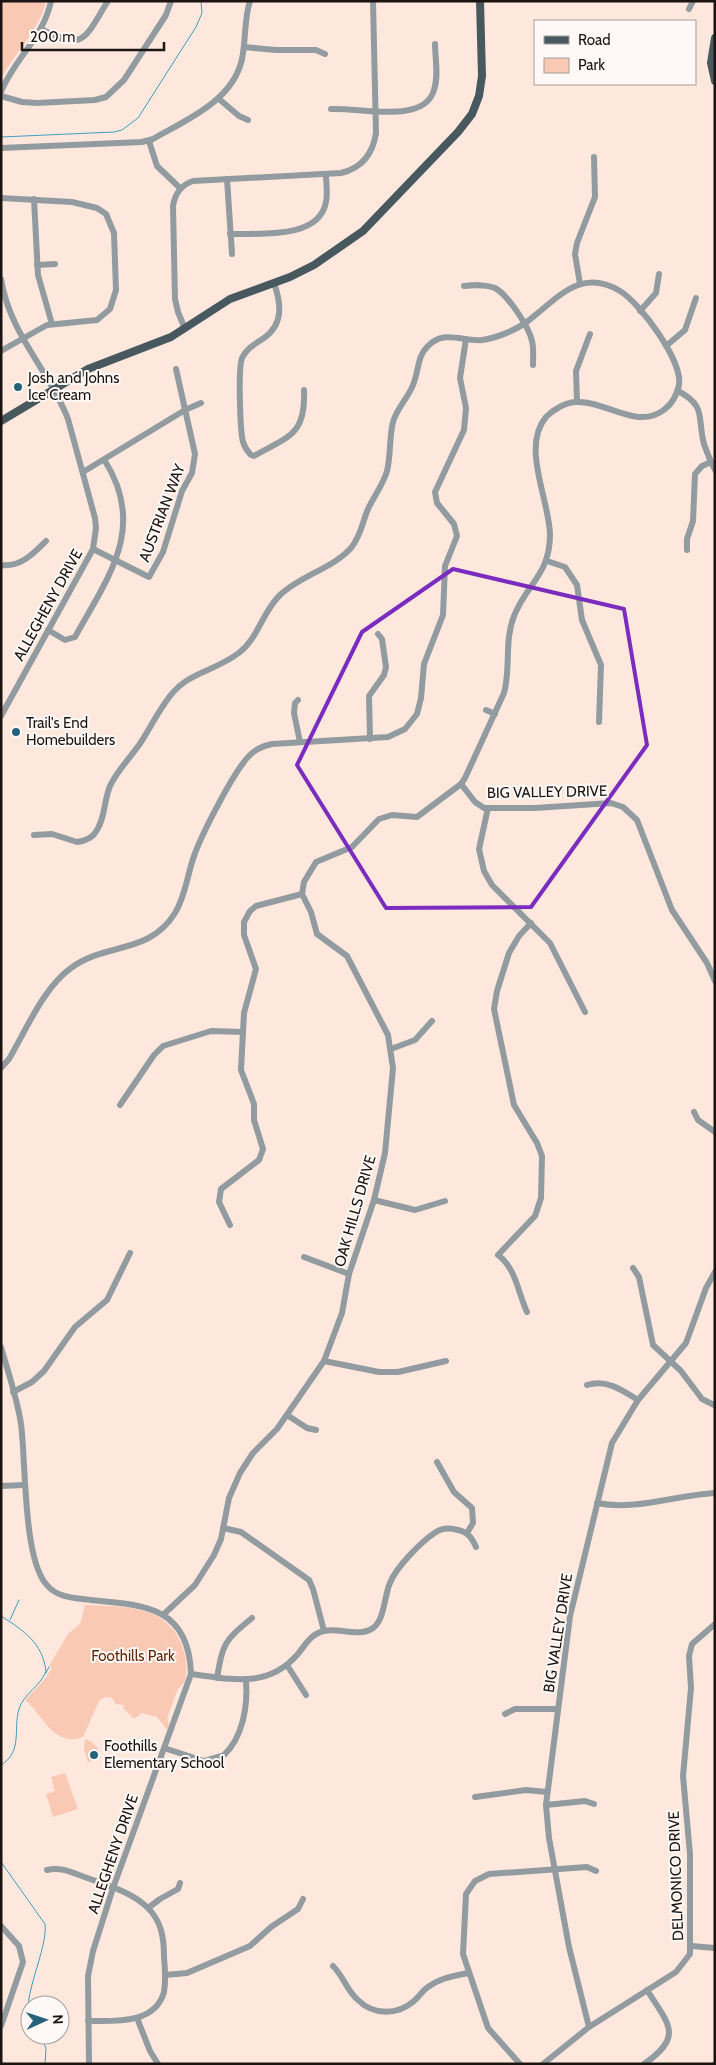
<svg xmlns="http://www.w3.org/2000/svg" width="716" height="2065" font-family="Cabin,sans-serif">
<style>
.green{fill:#fac9b4}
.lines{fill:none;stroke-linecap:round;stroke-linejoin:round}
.stream{stroke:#3f9dbf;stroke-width:1}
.minor{stroke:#929b9f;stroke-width:6}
.major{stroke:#48585f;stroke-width:8}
.marked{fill:none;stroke:#7b2cbf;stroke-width:4;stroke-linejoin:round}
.poi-dot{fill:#26637a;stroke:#fef9f7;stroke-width:2}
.labels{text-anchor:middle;stroke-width:4;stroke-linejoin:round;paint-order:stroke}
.poi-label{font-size:15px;fill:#1b1410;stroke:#fef9f7;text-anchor:start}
.street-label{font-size:15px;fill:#1b1410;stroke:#fef9f7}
.park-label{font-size:15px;fill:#63290b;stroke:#fef9f7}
</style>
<rect width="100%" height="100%" fill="#fee8de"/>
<!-- green -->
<g class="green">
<path d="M1 1H46C39 31 16 51 1 78Z"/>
<path d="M85 1605C120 1607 165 1604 181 1643 186 1654 188 1668 185 1680 183 1685 180 1686 178 1689 174 1698 171 1709 167 1718L169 1724 167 1730 157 1717 142 1713 134 1719 123 1708 124 1705 116 1704 112 1698 105 1697 99 1701 83 1737C54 1749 41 1712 25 1700L45 1679 52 1668 49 1666 68 1634 80 1624Z"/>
<path d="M85 1739C93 1742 98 1746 100 1754L98 1755V1759L88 1762 84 1750Z"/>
<path d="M65 1773 78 1809 53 1817 46 1794 55 1791 51 1777Z"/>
</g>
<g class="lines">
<!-- stream -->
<g class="stream">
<path d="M1 137 114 132 122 130 138 118 196 27 202 13 201 1"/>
<path d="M1 1616C24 1631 42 1642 46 1671 41 1686 24 1693 19 1709 13 1729 23 1752 1 1765"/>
<path d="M10 1620 19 1600"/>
<path d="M46 1673 49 1667"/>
<path d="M1 1862 45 1924C48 1950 20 2000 30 2021"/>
<path d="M40 2035 46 2048 45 2064"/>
<path d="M711 2064 715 2061"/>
</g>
<!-- minor -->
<g class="minor">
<path d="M689 9 693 1"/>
<path d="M41 29C85 53 85 37 108 1"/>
<path d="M244 47 276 50H316L325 54"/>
<path d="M1 92C14 59 44 37 51 1"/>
<path d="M1 96 22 102 37 103 95 100 106 97 124 80 166 15 171 1"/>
<path d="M219 99 239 116 248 120"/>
<path d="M331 109C359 107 424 125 434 90 439 76 435 58 435 44"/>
<path d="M149 141 157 166 180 188"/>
<path d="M1 148 142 142 153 139C186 120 233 101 242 59 246 40 244 19 250 1"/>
<path d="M227 179 232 254"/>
<path d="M1 198 72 202 97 208 106 214 114 233 116 290 110 309 97 320 47 325 1 351"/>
<path d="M34 199 38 275 52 324"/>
<path d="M230 234C259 233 319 240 326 202 328 193 326 183 326 174"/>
<path d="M37 265 55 264"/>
<path d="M1 279C10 335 49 370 68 419L95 518 96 528 93 549 1 716"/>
<path d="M274 283C281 303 284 324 264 338 255 344 247 348 242 358 238 369 240 430 243 442 245 448 247 451 251 455L254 456C289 436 306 435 304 390"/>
<path d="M580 284 575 254 577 243 595 197 594 157"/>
<path d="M464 286C474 285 485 284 495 288 508 295 529 327 532 341 534 349 533 357 533 365"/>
<path d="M640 311 656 293 659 274"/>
<path d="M185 329 178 312 175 299 173 206C175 193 181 185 193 181L341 173C362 168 373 153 376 133L373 1"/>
<path d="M666 346 685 330 696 298"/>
<path d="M678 391C707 406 697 418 704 444 707 453 711 462 715 470"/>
<path d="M577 402 576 371 590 334"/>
<path d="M83 472 185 410 201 403"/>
<path d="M93 549 149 577 163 552 182 491 192 473 195 454 176 369"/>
<path d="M687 550V539L693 521 695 474 702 466 711 462"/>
<path d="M547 561 565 567 577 585 582 620 601 665 599 722"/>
<path d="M1 565C21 567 33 554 46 541"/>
<path d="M48 630 65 640 75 637C108 577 147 528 105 461"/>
<path d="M298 700 295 703 294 713 300 742"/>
<path d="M486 710 495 714"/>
<path d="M370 739 369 696 384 675 386 667 382 639 378 634"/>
<path d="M461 784 475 802 484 808H535L611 803 623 807 637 820 672 910 707 963 715 981"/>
<path d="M488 808 479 849 484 871 492 885 550 943 585 1012"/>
<path d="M34 835 52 834 77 842C84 841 91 839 95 833 105 820 104 800 110 786 117 771 129 759 139 745 148 732 155 717 165 703 186 670 212 674 240 652 258 638 263 611 280 595 301 575 332 569 351 548 361 536 362 523 368 509 374 496 383 485 387 471 391 455 389 438 393 422 397 408 408 398 413 385 419 371 417 356 428 346 445 329 463 342 482 340 497 338 516 330 528 321 557 299 580 267 620 291 640 303 683 361 679 385 677 394 673 403 665 409 638 431 607 401 577 402 566 402 554 409 546 417 521 447 549 499 550 534 550 575 527 583 514 616 504 641 511 668 504 693L465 778 461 784 417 817 392 815 379 819 352 847 316 862 304 882 302 894 311 912 317 934 347 956 388 1035 393 1068 385 1153 374 1200 349 1274 342 1313 324 1361 277 1429 253 1453 240 1473 229 1498 221 1539 214 1555 195 1585 164 1614"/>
<path d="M391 1049 415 1040 432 1021"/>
<path d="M1 1068 9 1059C26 1030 44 987 71 968 106 942 149 955 175 913 185 897 187 877 193 859 200 837 234 771 249 756 255 749 263 746 272 744L388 737 405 729 417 714 421 698 424 664 443 615 445 566 457 536 454 524 437 503 435 492 464 430 466 408 460 378 466 339"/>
<path d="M120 1105 154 1055 163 1046 211 1031 243 1032"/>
<path d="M694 1112 698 1120 715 1132"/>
<path d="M374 1200 415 1210 445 1201"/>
<path d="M230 1225 219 1202 221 1189 259 1160 263 1149 254 1120V1104L241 1070 244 1013 256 969 244 935V922L250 911 256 906 302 894"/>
<path d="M304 1257 349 1274"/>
<path d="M633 1268 639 1277 653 1345 681 1371 702 1399 714 1405"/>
<path d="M527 1312C518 1293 516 1268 498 1255L535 1216 541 1198 542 1156 537 1143 514 1105 494 1009 497 991 509 953 519 936 531 923"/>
<path d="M1 1347C8 1372 17 1398 21 1424 26 1461 23 1557 46 1584 57 1598 74 1598 91 1600 145 1605 189 1607 191 1674L113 1888 93 1951 88 1976 89 2064"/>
<path d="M324 1361 379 1372H398L446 1361"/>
<path d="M587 1385C607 1379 622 1390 638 1400"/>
<path d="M13 1392 32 1382 44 1371 75 1327 107 1300 130 1253"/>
<path d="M287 1415 307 1428 316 1430"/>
<path d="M437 1462 454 1492 472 1508 473 1523 467 1533"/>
<path d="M1 1486 24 1485"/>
<path d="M597 1503C635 1511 676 1495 715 1493"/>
<path d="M223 1528 241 1532 309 1580 313 1589 324 1631"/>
<path d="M287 1665 306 1695"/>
<path d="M191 1674C230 1679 267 1689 297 1655 305 1646 310 1634 324 1631 339 1627 359 1638 373 1628 385 1619 384 1596 390 1583 396 1567 422 1541 436 1532 442 1528 451 1528 458 1530 468 1532 472 1538 476 1547"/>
<path d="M217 1678C223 1643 224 1641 252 1618"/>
<path d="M505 1714 515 1709H558"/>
<path d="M164 1748 204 1761 224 1755C243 1737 248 1706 246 1680"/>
<path d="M475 1797 526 1790 547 1792"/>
<path d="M546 1805 585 1801 594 1804"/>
<path d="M47 1870C62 1866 75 1874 90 1879 110 1886 133 1893 148 1908 162 1922 164 1939 164 1957 165 1968 166 1981 164 1992 155 2025 113 2021 88 2021"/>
<path d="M148 1908 160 1899 178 1889 180 1883"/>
<path d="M1 1926 19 1946 23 1962 1 2026"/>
<path d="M691 1946 715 1948"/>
<path d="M333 1966C344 1977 347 1991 358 2000 374 2016 398 2015 414 2001 419 1997 422 1991 428 1987 440 1978 454 1976 468 1973"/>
<path d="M165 1975 187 1973 250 1946 271 1927 298 1909 303 1899"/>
<path d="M137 2018 150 2051 158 2064"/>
<path d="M589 2027 569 1947 549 1838 546 1805 570 1616 612 1443 638 1400 686 1343 706 1288 715 1272"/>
<path d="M520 2064 488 2028 463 1954 466 1894 475 1881 489 1874 587 1867 596 1871"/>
<path d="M543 2064 589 2027 676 1972 690 1954V1854L683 1776 691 1688 689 1656 692 1644 715 1624"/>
<path d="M644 2064C684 2036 669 2025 647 1990"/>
</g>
<!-- major -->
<g class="major">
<path d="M715 38 711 63 715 81"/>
<path d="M1 421 88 369 171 337 230 299 290 277 314 265 363 231 458 132 472 114 479 96 482 76 480 1"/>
</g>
</g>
<!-- marked area -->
<path class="marked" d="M453 569 624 609 647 745 531 907 386 908 297 765 362 632Z"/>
<!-- markers -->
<g class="poi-dot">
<circle cx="18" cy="387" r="5"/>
<circle cx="16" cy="732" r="5"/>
<circle cx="94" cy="1755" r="5"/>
</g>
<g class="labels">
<!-- poi labels -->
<g class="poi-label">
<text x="28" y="383">Josh and Johns<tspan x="28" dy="17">Ice Cream</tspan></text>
<text x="26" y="728">Trail's End<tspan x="26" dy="17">Homebuilders</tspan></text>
<text x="104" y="1751">Foothills<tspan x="104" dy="17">Elementary School</tspan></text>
</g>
<!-- street labels -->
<g class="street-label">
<text transform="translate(162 513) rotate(-69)" y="5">AUSTRIAN WAY</text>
<text transform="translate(48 605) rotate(-61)" y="5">ALLEGHENY DRIVE</text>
<text transform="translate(547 792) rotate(-1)" y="5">BIG VALLEY DRIVE</text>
<text transform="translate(355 1211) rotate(-74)" y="5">OAK HILLS DRIVE</text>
<text transform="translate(558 1633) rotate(-81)" y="5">BIG VALLEY DRIVE</text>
<text transform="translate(113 1854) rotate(-71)" y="5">ALLEGHENY DRIVE</text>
<text transform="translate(676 1876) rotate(-92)" y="5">DELMONICO DRIVE</text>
</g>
<!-- park labels -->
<g class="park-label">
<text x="133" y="1661">Foothills Park</text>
</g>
</g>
<!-- border -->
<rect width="716" height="2065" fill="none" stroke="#1b1410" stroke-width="5"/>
<!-- legend -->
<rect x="534" y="20" width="162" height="65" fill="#fef9f7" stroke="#a39d9b"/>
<rect x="544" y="36" width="25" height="8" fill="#48585f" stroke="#a39d9b"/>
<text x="578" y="45" font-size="15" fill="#1b1410">Road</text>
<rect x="544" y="58" width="25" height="15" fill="#fac9b4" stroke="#a39d9b"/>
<text x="578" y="70" font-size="15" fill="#1b1410">Park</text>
<!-- north arrow -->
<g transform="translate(45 2020) rotate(87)"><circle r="24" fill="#fef9f7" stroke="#a39d9b"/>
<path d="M0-4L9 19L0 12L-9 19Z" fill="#26637a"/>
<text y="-8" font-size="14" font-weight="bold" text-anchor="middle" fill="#1b1410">N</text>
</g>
<!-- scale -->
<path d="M22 42v8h142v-8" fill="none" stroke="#1b1410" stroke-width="2.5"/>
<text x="30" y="42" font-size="15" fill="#1b1410" stroke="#fef9f7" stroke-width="4" paint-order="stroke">200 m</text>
</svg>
